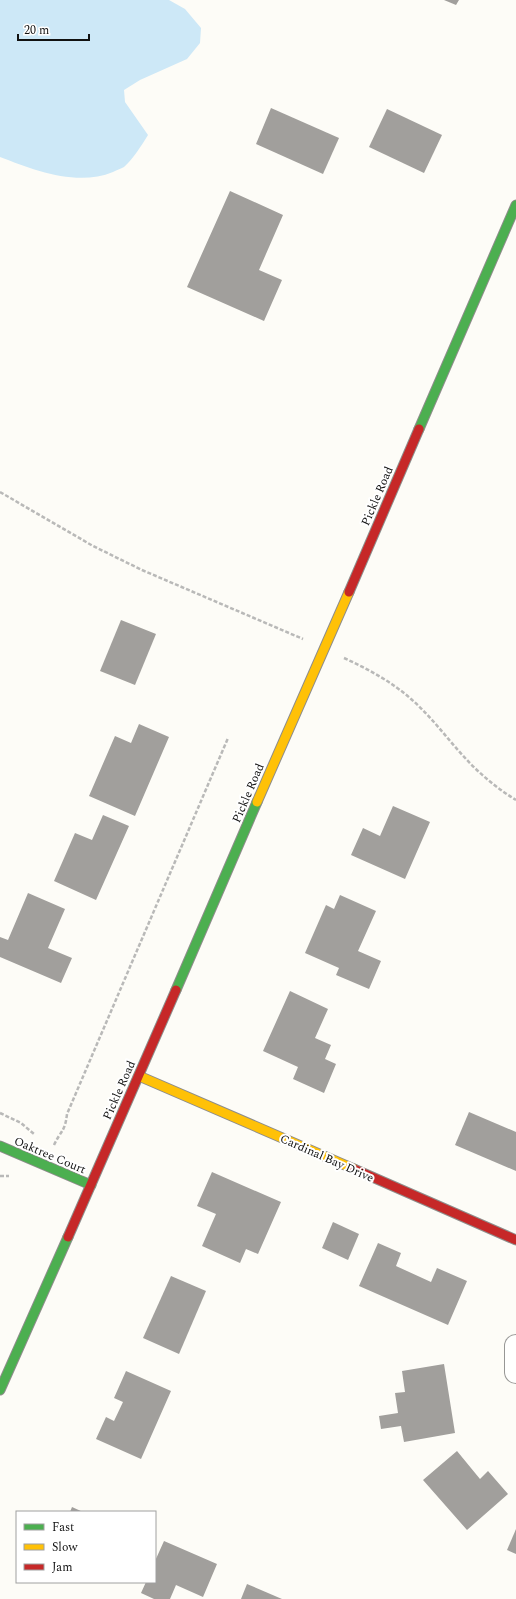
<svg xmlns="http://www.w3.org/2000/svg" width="516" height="1599" font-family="Spectral,serif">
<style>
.water{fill:#cde8f7}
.building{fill:#a19f9c}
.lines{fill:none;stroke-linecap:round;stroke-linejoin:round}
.street-casing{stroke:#979795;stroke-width:24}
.fast-casing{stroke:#8e8d8b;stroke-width:11}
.slow-casing{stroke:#8e8d8b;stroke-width:11}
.jam-casing{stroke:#8e8d8b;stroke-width:11}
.path{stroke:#b9b9b8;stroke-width:2.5;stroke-dasharray:4 2;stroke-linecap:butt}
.street{stroke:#fffffe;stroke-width:22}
.fast{stroke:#4caf50;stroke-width:9}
.slow{stroke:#ffc107;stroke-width:9}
.jam{stroke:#c62828;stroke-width:9}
.labels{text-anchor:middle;stroke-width:4;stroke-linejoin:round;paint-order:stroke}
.street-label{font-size:12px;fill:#111;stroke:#fff}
</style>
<rect width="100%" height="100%" fill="#fdfcf7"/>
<!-- water -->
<path class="water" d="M0 0H169L185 9 201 28 200 43 187 59 140 80 124 90 125 102 148 135C141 146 134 158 124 167 121 169 116 170 113 172 77 187 34 170 0 157Z"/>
<!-- building -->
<g class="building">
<path d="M444 0H459L456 5Z"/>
<path d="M271 108 339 138 323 174 256 144Z"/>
<path d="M387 109 442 135 424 173 369 147Z"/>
<path d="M230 191 283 215 259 270 282 280 264 321 187 287Z"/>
<path d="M121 620 156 634 135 685 100 671Z"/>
<path d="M139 724 169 737 135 816 89 796 115 736 131 743Z"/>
<path d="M393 806 430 822 405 879 351 855 363 828 380 836Z"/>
<path d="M103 815 129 826 96 900 54 881 75 833 92 840Z"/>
<path d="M28 893 65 909 48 948 72 958 61 983 0 957V937L8 940Z"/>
<path d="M340 895 376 911 358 951 381 961 369 989 336 975 339 968 305 953 326 905 334 909Z"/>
<path d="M290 991 328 1009 315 1038 331 1045 325 1059 336 1064 324 1093 293 1079 298 1067 263 1051Z"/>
<path d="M469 1112 516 1132V1171L455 1145Z"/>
<path d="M212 1172 281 1202 258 1254 246 1249 240 1263 202 1246 216 1214 197 1206Z"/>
<path d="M333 1222 359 1234 348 1260 322 1248Z"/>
<path d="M378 1243 401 1253 396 1266 431 1282 437 1268 467 1281 448 1325 359 1286Z"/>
<path d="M171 1276 206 1291 179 1354 143 1338Z"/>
<path d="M444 1364 455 1433 404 1442 401 1426 381 1429 379 1416 398 1413 395 1393 405 1392 402 1371Z"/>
<path d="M126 1371 171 1391 141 1459 96 1439 106 1417 114 1421 123 1402 114 1398Z"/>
<path d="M457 1451 480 1479 488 1471 508 1494 467 1530 423 1480Z"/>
<path d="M72 1507 83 1512H70Z"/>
<path d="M516 1529V1554L507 1550Z"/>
<path d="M164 1541 217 1564 203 1597 176 1585 170 1599H154L141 1593 146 1582H155V1561Z"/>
<path d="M247 1584 282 1599H241Z"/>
</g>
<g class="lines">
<defs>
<path id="street" d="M516 1346V1372"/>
<g id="fast">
<path d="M419 429 516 205"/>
<path d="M176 990 257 802"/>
<path d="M0 1146 91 1185"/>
<path d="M0 1390 68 1237"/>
</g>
<g id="slow">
<path d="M257 802 349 592"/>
<path d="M139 1076 354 1169"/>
</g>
<g id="jam">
<path d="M349 592 419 429"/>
<path d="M354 1169 516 1240"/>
<path d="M68 1237 176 990"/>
</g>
</defs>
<!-- street casing -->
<use href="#street" class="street-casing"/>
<!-- fast casing -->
<use href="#fast" class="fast-casing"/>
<!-- slow casing -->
<use href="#slow" class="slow-casing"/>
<!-- jam casing -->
<use href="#jam" class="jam-casing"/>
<!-- path -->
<g class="path">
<path d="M0 492 93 546 142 570 303 639"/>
<path d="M344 658C368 669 392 682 411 699 432 717 448 740 467 760 481 775 498 789 516 800"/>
<path d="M0 1113 21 1123 34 1134"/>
<path d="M54 1145C61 1130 65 1132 67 1114L228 738"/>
<path d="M0 1176H9"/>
</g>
<!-- street -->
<use href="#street" class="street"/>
<!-- fast -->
<use href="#fast" class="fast"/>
<!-- slow -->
<use href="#slow" class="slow"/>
<!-- jam -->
<use href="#jam" class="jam"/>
</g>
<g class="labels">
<!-- street labels -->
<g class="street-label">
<text transform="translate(377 496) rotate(-67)" y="4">Pickle Road</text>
<text transform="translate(248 793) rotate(-67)" y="4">Pickle Road</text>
<text transform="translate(119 1090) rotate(-66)" y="4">Pickle Road</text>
<text transform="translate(50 1155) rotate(23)" y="4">Oaktree Court</text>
<text transform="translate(327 1158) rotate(24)" y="4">Cardinal Bay Drive</text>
</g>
</g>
<!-- legend -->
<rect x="16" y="1511" width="140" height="72" fill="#ffffff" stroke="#a0a0a0"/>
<rect x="24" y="1524" width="20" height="6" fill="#4caf50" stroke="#a0a0a0"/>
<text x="52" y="1531" font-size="12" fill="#111111">Fast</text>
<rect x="24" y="1544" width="20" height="6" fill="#ffc107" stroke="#a0a0a0"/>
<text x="52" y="1551" font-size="12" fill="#111111">Slow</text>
<rect x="24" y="1564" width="20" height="6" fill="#c62828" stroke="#a0a0a0"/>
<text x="52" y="1571" font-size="12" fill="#111111">Jam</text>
<!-- scale -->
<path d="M18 34v6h71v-6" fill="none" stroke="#111111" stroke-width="2"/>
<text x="24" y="34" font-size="12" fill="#111111" stroke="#ffffff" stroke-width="3" paint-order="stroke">20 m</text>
</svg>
